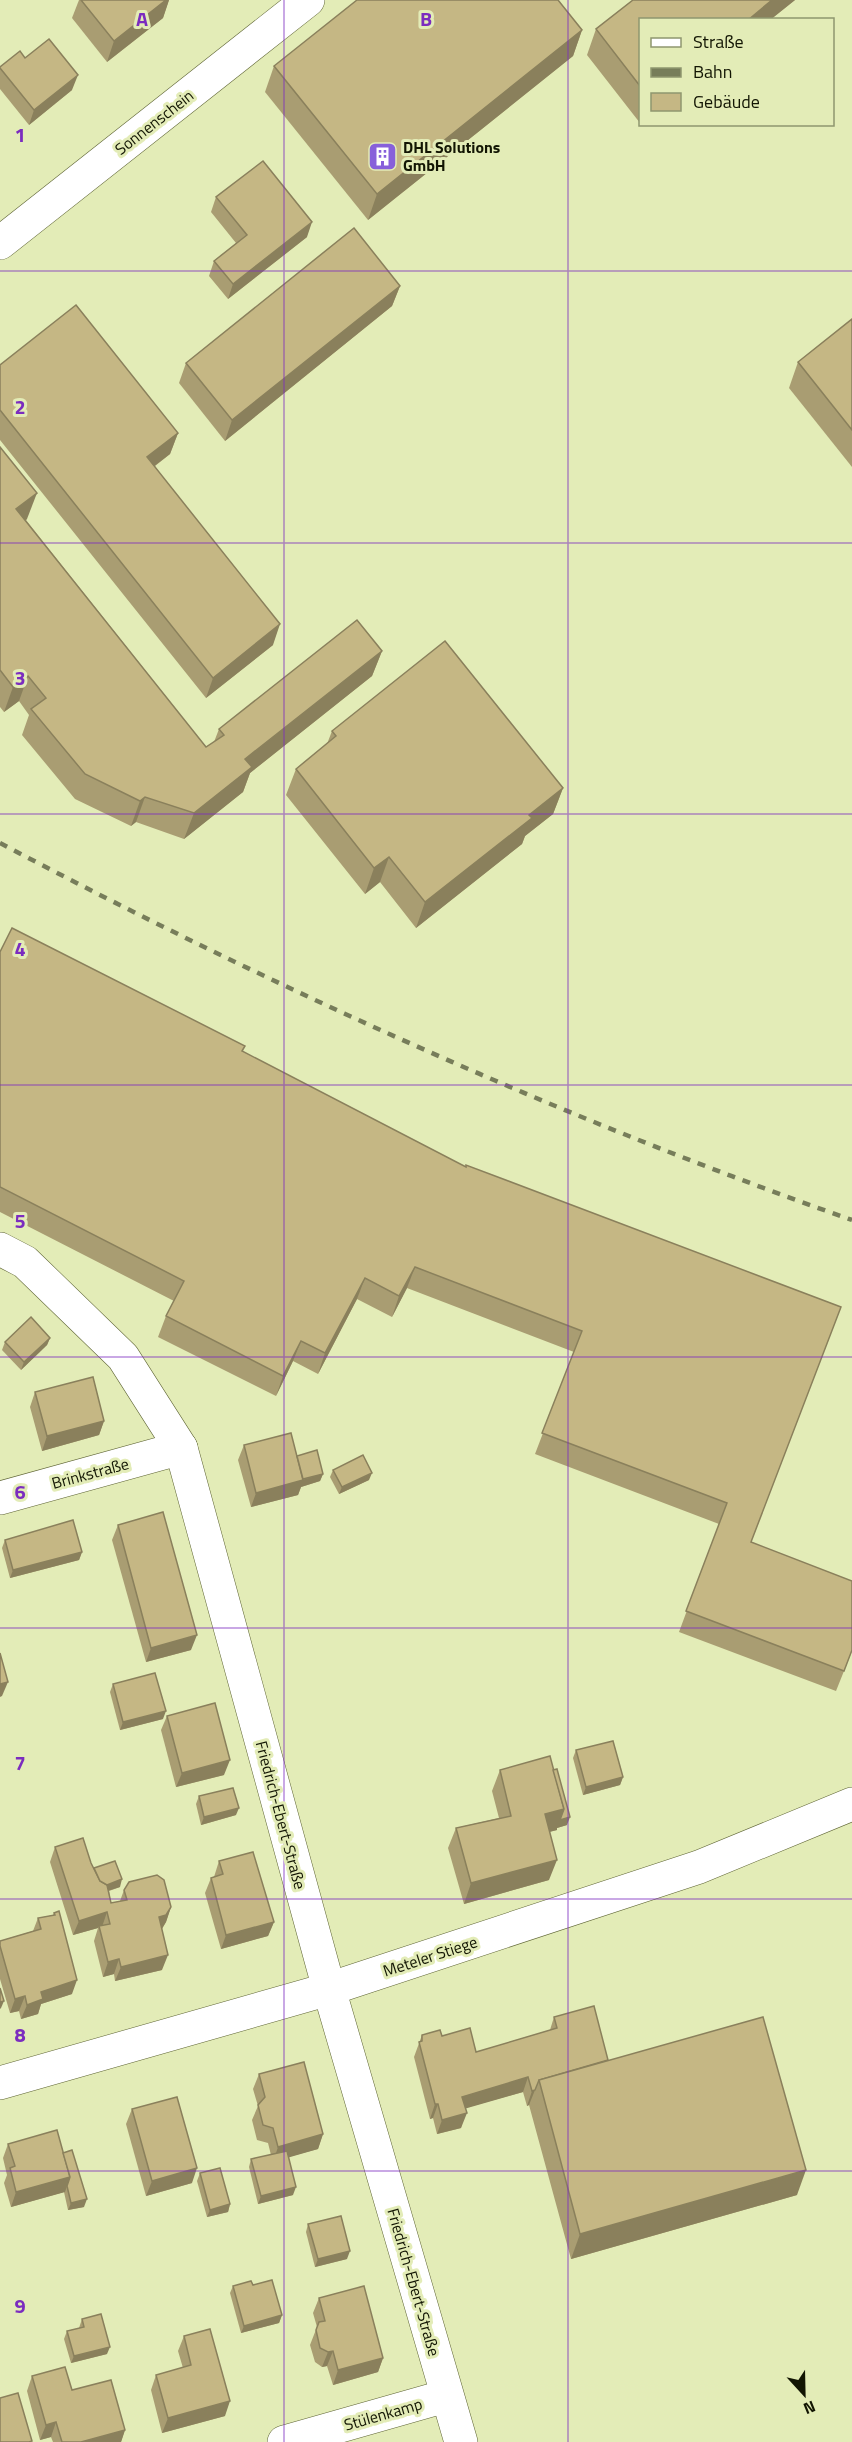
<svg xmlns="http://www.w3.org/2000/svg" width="852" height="2442" font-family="'Titillium Web',sans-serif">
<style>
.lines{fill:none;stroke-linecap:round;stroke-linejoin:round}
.street-casing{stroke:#5f6535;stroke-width:34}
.street{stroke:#fff;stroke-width:33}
.rail{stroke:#777d5a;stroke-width:4.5;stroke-dasharray:8 8;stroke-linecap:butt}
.wall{fill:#a99d72}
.shaded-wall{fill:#8a805c}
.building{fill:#c5b784;stroke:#8a805c;stroke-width:1.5}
.grid{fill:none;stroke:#7b2cbf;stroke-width:1.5;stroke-opacity:0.55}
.labels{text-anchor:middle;stroke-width:6;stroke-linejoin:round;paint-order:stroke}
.street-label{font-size:16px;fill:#121503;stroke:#e3ecb7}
.poi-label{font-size:16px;font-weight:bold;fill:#121503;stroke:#e3ecb7;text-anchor:start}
.grid-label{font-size:20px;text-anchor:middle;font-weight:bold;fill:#7b2cbf;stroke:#e3ecb7;stroke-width:6;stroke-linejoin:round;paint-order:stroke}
</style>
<rect width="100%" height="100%" fill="#e3ecb7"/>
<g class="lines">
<defs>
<g id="street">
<path d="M0 243 308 0"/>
<path d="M0 1249 25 1262 123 1357 181 1448 329 1989 461 2442"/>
<path d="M0 1498 181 1448"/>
<path d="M0 2083 329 1989 699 1867 852 1804"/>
<path d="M284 2442 446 2396"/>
</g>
</defs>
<!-- street casing -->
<use href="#street" class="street-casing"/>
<!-- street -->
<use href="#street" class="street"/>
<!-- rail -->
<path class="rail" d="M0 843C274 988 559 1117 852 1220"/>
</g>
<!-- wall -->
<g class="wall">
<path d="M79 0H169L163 18 107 62 72 18Z"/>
<path d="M633 0H795L770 20H640V123L587 55 596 29Z"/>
<path d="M582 30 573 56 368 220 265 92 274 66Z"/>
<path d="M0 67 72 90 29 125 0 89Z"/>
<path d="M216 197 307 237 228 299 209 276 214 261 236 243 211 212Z"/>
<path d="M400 286 392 306 225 441 179 383 186 363Z"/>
<path d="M852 319V467L789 388 798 362Z"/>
<path d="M0 365 178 433 170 454 155 466 273 645 206 698 0 440Z"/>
<path d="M0 447 27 519 26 520 206 747 214 742 219 729 382 651 372 676 250 773 243 792 184 839 136 822 131 826 75 799 22 735 29 715 19 701 4 712 0 707Z"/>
<path d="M332 731 563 788 553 814 525 836 522 844 416 928 380 882 365 894 286 795 296 769 327 744Z"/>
<path d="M0 952 243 1052 465 1167 841 1307 751 1542 852 1651 836 1691 679 1632 719 1524 535 1454 574 1352 407 1288 392 1317 357 1299 318 1374 293 1361 276 1396 158 1337 166 1316 174 1301 0 1212Z"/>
<path d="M50 1338 47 1345 21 1370 2 1350 5 1342Z"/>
<path d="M35 1392 104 1421 99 1435 42 1451 30 1407Z"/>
<path d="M244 1445 297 1456 323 1474 320 1481 301 1487 298 1495 251 1507 238 1460Z"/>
<path d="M333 1470 369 1480 339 1494 330 1477Z"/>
<path d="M118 1525 191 1650 146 1662 112 1540Z"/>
<path d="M5 1540 82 1552 79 1560 10 1578 2 1548Z"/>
<path d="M113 1684 163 1719 120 1730 110 1692Z"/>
<path d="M167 1716 224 1775 176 1787 161 1730Z"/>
<path d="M576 1750 623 1777 620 1785 583 1795 573 1758Z"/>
<path d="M500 1770 567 1825 557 1828V1830L549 1832V1880L464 1904 448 1848 456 1828 499 1818 492 1791Z"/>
<path d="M199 1796 236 1815 201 1825 196 1804Z"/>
<path d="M55 1847 91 1863 94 1868 120 1887 109 1891 111 1903 120 1901 124 1890 171 1907 166 1922 162 1929V1970L115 1981 114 1974 103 1977 94 1941 98 1928 73 1935 50 1862Z"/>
<path d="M219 1861 274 1922 268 1936 221 1949 205 1893 211 1878 214 1877Z"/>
<path d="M54 1913 72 1994 41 2004 38 2014 21 2019 19 2011 10 2013 0 1979V1941L33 1931 38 1918 53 1915Z"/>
<path d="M554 2017 608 2060 797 2195 571 2259 529 2105 527 2106 523 2092 465 2108 461 2128 437 2134 433 2118 430 2119 414 2057 422 2035 442 2036 476 2052 550 2030Z"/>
<path d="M259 2074 323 2134 318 2149 288 2157 293 2195 258 2204 249 2167 251 2159 271 2155 268 2143 257 2140 252 2120 258 2106 253 2089Z"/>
<path d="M132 2109 192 2183 146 2196 126 2124Z"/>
<path d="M8 2144 63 2153 84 2207 68 2210 64 2192 11 2207 4 2183 7 2175 3 2158Z"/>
<path d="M200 2173 230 2204 228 2212 207 2217 197 2181Z"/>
<path d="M308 2224 347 2259 315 2267 306 2232Z"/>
<path d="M253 2285 282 2315 279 2323 241 2333 230 2293 233 2286Z"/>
<path d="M319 2298 383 2358 378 2372 333 2385 327 2366 322 2367 315 2362 310 2345 317 2327 313 2313Z"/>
<path d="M82 2319 107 2354 71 2363 64 2339 67 2331 79 2328Z"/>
<path d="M184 2336 225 2416 162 2433 151 2390 156 2375 183 2368 178 2351Z"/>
<path d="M32 2376 72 2390 125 2430 121 2442H53L51 2437 40 2440 27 2391Z"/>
</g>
<!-- shaded-wall -->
<g class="shaded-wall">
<path d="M166 0H169L163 18 107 62 114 41Z"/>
<path d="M772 0H795L770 20H748Z"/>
<path d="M582 30 573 56 368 220 377 194Z"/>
<path d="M78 75 72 90 29 125 34 110Z"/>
<path d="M312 222 307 237 228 299 233 284Z"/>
<path d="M400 286 392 306 225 441 232 420Z"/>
<path d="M178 433 170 454 140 477 147 457Z"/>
<path d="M37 493 27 519 7 534 16 509Z"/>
<path d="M280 624 273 645 206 698 213 678Z"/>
<path d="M382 651 372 676 250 773 243 792 184 839 194 813 245 759Z"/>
<path d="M28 676 19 701 4 712 13 687Z"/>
<path d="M563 788 553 814 525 836 522 844 416 928 425 902 529 815Z"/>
<path d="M145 797 136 822 131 826 140 801Z"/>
<path d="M389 857 380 882 365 894 374 868Z"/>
<path d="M415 1267 407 1288 392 1317 399 1296Z"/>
<path d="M365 1278 357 1299 318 1374 325 1353Z"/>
<path d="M50 1338 47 1345 21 1370 24 1362Z"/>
<path d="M301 1341 293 1361 276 1396 283 1376Z"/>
<path d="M104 1421 99 1435 42 1451 47 1436Z"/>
<path d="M372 1473 369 1480 339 1494 342 1487Z"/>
<path d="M323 1474 320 1481 301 1487 298 1495 251 1507 256 1493Z"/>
<path d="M82 1552 79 1560 10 1578 13 1570Z"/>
<path d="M197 1635 191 1650 146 1662 151 1648Z"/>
<path d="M8 1682 2 1696 0 1697V1684Z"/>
<path d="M166 1711 163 1719 120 1730 123 1722Z"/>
<path d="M230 1760 224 1775 176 1787 182 1773Z"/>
<path d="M623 1777 620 1785 583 1795 586 1787Z"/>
<path d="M239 1808 236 1815 201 1825 204 1817Z"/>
<path d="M564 1809 570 1817 567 1825 557 1828V1830L537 1835 545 1814Z"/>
<path d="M557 1860 549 1880 464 1904 471 1883Z"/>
<path d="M122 1879 120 1887 95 1895 98 1888Z"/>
<path d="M171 1907 166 1922 161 1930 159 1917Z"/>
<path d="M107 1912 102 1927 99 1926 98 1928 73 1935 79 1921Z"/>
<path d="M274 1922 268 1936 221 1949 226 1935Z"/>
<path d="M168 1955 162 1970 115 1981 121 1967Z"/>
<path d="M119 1959 114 1974 103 1977 108 1962Z"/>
<path d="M77 1980 72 1994 41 2004 38 2014 21 2019 27 2005 41 1992Z"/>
<path d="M25 1996 19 2011 10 2013 15 1999Z"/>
<path d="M4 2001 1 2008 0 2009V2002Z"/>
<path d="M528 2077 523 2092 457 2111 462 2097Z"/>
<path d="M535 2090 529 2105 527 2106 532 2091Z"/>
<path d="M435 2104H438L433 2118 430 2119Z"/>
<path d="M467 2113 461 2128 437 2134 442 2120Z"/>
<path d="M323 2134 318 2149 273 2162 278 2147Z"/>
<path d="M197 2168 192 2183 146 2196 152 2181Z"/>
<path d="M806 2170 797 2195 571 2259 580 2234Z"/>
<path d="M70 2177 65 2192 11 2207 16 2192Z"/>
<path d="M296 2187 293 2195 258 2204 261 2196Z"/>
<path d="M87 2199 84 2207 68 2210 71 2203Z"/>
<path d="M230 2204 228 2212 207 2217 210 2210Z"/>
<path d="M350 2251 347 2259 315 2267 318 2259Z"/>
<path d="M282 2315 279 2323 241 2333 244 2326Z"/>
<path d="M110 2347 107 2354 71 2363 74 2356Z"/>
<path d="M333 2351 327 2366 322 2367 328 2352Z"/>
<path d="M383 2358 378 2372 333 2385 338 2370Z"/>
<path d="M230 2401 225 2416 162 2433 168 2418Z"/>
<path d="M56 2422 51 2437 40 2440 46 2425Z"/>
<path d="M125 2430 121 2442H81Z"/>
</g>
<!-- building -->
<g class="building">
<path d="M81 0H166L114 41Z"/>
<path d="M357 0H558L582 30 377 194 274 66Z"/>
<path d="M633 0H772L748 20H640V86L596 29Z"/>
<path d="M49 39 78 75 34 110 0 68V67L20 51 25 58Z"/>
<path d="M263 161 312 222 233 284 214 261 247 235 216 197Z"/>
<path d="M354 228 400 286 232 420 186 363Z"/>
<path d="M76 305 178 433 147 457 280 624 213 678 0 410V365Z"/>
<path d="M852 319V430L798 362Z"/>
<path d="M0 447 37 493 16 509 206 747 224 735 219 729 357 620 382 651 245 759 252 767 194 813 145 797 140 801 85 774 31 709 46 698 28 676 13 687 0 670Z"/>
<path d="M445 641 563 788 529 815 532 818 425 902 389 857 374 868 296 769 336 736 332 731Z"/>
<path d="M12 928 245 1046 242 1051 466 1167V1165L841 1307 751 1542 852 1581V1650L844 1671 686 1611 727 1503 542 1433 582 1331 415 1267 399 1296 365 1278 325 1353 301 1341 283 1376 166 1316 184 1281 0 1187V952Z"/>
<path d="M31 1317 50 1338 24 1362 5 1342Z"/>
<path d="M93 1377 104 1421 47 1436 35 1392Z"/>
<path d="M291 1433 303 1480 256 1493 244 1445Z"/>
<path d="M317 1450 323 1474 303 1479 297 1456Z"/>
<path d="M363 1455 372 1473 342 1487 333 1470Z"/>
<path d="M163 1512 197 1635 151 1648 118 1525Z"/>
<path d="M73 1520 82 1552 13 1570 5 1540Z"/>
<path d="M0 1653 8 1682 0 1684Z"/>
<path d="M155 1673 166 1711 123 1722 113 1684Z"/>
<path d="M215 1703 230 1760 182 1773 167 1716Z"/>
<path d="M613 1741 623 1777 586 1787 576 1750Z"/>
<path d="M550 1756 564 1809 545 1814 557 1860 471 1883 456 1828 511 1816 500 1770Z"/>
<path d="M557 1769 570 1817 560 1820 564 1809 553 1770Z"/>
<path d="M233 1788 239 1808 204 1817 199 1796Z"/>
<path d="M83 1838 91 1863 100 1881 107 1885 111 1903 127 1900 124 1890 129 1882 157 1875 164 1880 171 1907 166 1915 159 1917 168 1955 121 1967 119 1959 108 1962 99 1926 110 1924 107 1912 79 1921 55 1847Z"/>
<path d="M253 1852 274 1922 226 1935 211 1878 223 1874 219 1861Z"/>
<path d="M115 1861 122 1879 107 1885 100 1881 94 1868Z"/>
<path d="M59 1911 77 1980 41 1992 43 1999 27 2005 25 1996 15 1999 0 1946V1941L41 1929 38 1918 55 1915 54 1913Z"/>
<path d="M0 1988 4 2001 0 2002Z"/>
<path d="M594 2006 608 2060 539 2080 535 2090 532 2091 528 2077 462 2097 467 2113 442 2120 438 2104H435L419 2042 422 2041V2035L440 2030 442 2036 470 2028 476 2052 557 2028 554 2017Z"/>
<path d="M763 2017 806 2170 580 2234 539 2080Z"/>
<path d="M304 2062 323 2134 278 2147 273 2128 263 2125 258 2105 265 2097 259 2074Z"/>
<path d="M177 2097 197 2168 152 2181 132 2109Z"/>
<path d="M57 2130 70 2177 16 2192 10 2168 15 2166 8 2144Z"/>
<path d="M72 2150 87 2199 71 2203 67 2186 70 2177 63 2153Z"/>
<path d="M287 2151 296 2187 261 2196 251 2159Z"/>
<path d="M220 2168 230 2204 210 2210 200 2173Z"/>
<path d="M341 2216 350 2251 318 2259 308 2224Z"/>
<path d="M272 2280 282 2315 244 2326 233 2286 251 2281 253 2285Z"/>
<path d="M364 2286 383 2358 338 2370 333 2351 328 2352 320 2348 316 2330 319 2322 325 2321 319 2298Z"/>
<path d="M101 2314 110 2347 74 2356 67 2331 84 2327 82 2319Z"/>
<path d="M210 2329 230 2401 168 2418 156 2375 191 2365 184 2336Z"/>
<path d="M65 2367 72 2390 111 2380 125 2430 81 2442H62L56 2422 46 2425 32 2376Z"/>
<path d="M18 2393 32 2441 29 2442H0V2398Z"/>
</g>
<!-- grid -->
<path class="grid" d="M284 0V2442M568 0V2442M0 271H852M0 543H852M0 814H852M0 1085H852M0 1357H852M0 1628H852M0 1899H852M0 2171H852"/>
<!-- icons -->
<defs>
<symbol id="building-square" viewBox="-11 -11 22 22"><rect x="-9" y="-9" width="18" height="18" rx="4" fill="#8760da" stroke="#e3ecb7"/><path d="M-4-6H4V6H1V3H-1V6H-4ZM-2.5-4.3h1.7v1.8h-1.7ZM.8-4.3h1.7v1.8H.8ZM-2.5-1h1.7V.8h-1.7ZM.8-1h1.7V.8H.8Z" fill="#fff"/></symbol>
</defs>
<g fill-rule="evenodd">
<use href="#building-square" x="366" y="140" width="33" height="33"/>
</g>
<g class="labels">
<!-- street labels -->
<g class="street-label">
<text transform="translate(154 122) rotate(-38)" y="6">Sonnenschein</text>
<text transform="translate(90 1473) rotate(-15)" y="6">Brinkstraße</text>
<text transform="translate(281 1815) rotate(75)" y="6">Friedrich-Ebert-Straße</text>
<text transform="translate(430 1956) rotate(-18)" y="6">Meteler Stiege</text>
<text transform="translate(414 2282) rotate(74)" y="6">Friedrich-Ebert-Straße</text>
<text transform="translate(383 2414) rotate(-16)" y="6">Stülenkamp</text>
</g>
<!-- poi labels -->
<g class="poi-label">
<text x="403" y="153">DHL Solutions<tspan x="403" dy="18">GmbH</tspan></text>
</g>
</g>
<g class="grid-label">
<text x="142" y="26">A</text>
<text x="426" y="26">B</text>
<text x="20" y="142">1</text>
<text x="20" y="414">2</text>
<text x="20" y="685">3</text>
<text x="20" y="956">4</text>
<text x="20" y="1228">5</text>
<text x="20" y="1499">6</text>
<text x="20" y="1770">7</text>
<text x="20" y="2042">8</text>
<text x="20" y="2313">9</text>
</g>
<!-- legend -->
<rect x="639" y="18" width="195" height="108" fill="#e3ecb7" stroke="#8f966f" stroke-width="1.5"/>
<rect x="651" y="38" width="30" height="9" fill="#ffffff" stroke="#8f966f" stroke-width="1.5"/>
<text x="693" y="48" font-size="18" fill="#121503">Straße</text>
<rect x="651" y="68" width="30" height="9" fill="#777d5a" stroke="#8f966f" stroke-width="1.5"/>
<text x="693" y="78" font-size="18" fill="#121503">Bahn</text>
<rect x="651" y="93" width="30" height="18" fill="#c5b784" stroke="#8f966f" stroke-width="1.5"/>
<text x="693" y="108" font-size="18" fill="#121503">Gebäude</text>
<!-- north arrow -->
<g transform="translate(804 2394) rotate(158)" stroke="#e3ecb7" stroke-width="4.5" paint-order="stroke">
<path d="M0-4.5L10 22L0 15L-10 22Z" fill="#121503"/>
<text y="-9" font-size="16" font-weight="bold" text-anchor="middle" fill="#121503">N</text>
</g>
</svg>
